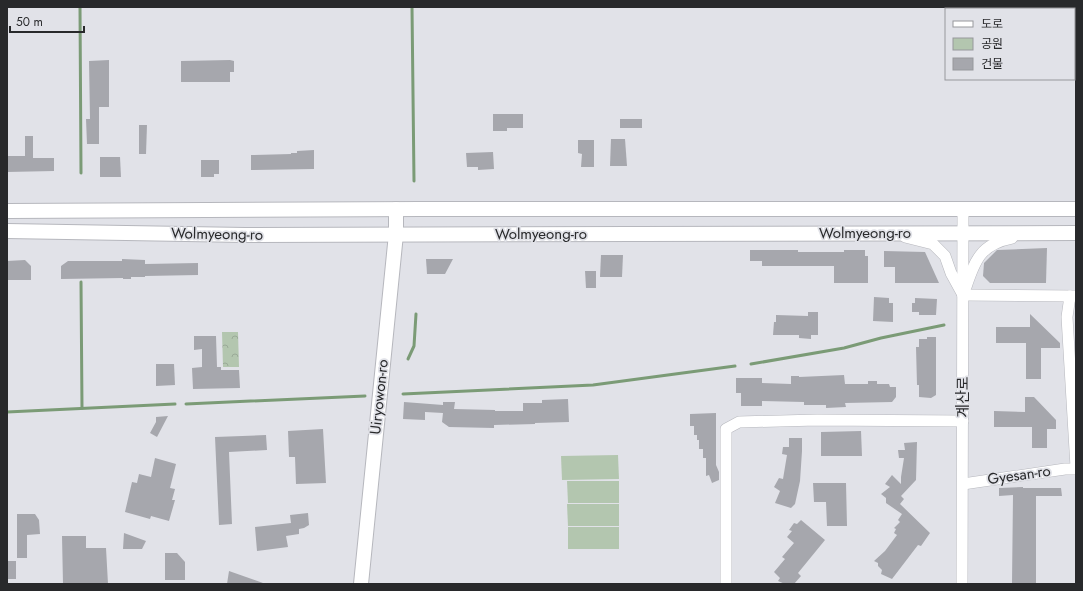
<svg xmlns="http://www.w3.org/2000/svg" width="1083" height="591" font-family="Jost,'Noto Sans KR',sans-serif">
<style>
.green{fill:#b3c6af}
.forest{fill:url(#forest-crowns)}
.lines{fill:none;stroke-linecap:round;stroke-linejoin:round}
.stream{stroke:#7b9b76;stroke-width:3}
.building{fill:#a6a7ad}
.minor-casing{stroke:#b6b7bd;stroke-width:12}
.tertiary-casing{stroke:#b6b7bd;stroke-width:16}
.minor{stroke:#fff;stroke-width:11}
.tertiary{stroke:#fff;stroke-width:14}
.labels{text-anchor:middle;stroke-width:3.5;stroke-linejoin:round;paint-order:stroke}
.street-label{font-size:15px;fill:#28292b;stroke:#e1e2e8}
</style>
<defs>
<pattern id="forest-crowns" width="20" height="18" patternUnits="userSpaceOnUse"><rect width="20" height="18" fill="#b3c6af"/><path d="M2 6a3 3 0 1 1 6 0M12 15a3 3 0 1 1 6 0" fill="none" stroke="#9aaa97"/></pattern>
</defs>
<rect width="100%" height="100%" fill="#e1e2e8"/>
<!-- green -->
<g class="green">
<path d="M618 455 619 479 562 480 561 456Z"/>
<path d="M567 481H619V503H568Z"/>
<path d="M567 504H619V526H568Z"/>
<rect x="568" y="527" width="51" height="22"/>
</g>
<!-- forest -->
<path class="forest" d="M222 332H238L239 367H223Z"/>
<g class="lines">
<!-- stream -->
<g class="stream">
<path d="M80 7 81 173"/>
<path d="M412 7 414 181"/>
<path d="M1076 7V30"/>
<path d="M81 282 82 408"/>
<path d="M408 359 414 346 416 314"/>
<path d="M751 364 844 348 881 338 944 325"/>
<path d="M403 394 593 385 735 366"/>
<path d="M186 404 365 396"/>
<path d="M7 412 175 404"/>
</g>
</g>
<!-- building -->
<g class="building">
<path d="M109 60V107H99V144H87L86 119H90L89 61Z"/>
<path d="M230 60 234 61V72H230V82H181V61Z"/>
<path d="M493 114H523V128H507V131H493Z"/>
<rect x="620" y="119" width="22" height="9"/>
<path d="M139 125H147L146 154H139Z"/>
<path d="M25 136H33V158H54V171L7 172V156H25Z"/>
<path d="M611 139H625L627 166H610Z"/>
<path d="M578 140H594V167H581L582 154 578 153Z"/>
<path d="M314 150V169L251 170V155L291 154V153H297V151Z"/>
<path d="M493 152 494 169 478 170V167H467L466 153Z"/>
<path d="M100 157H120L121 177H100Z"/>
<path d="M201 160H219V174H214V177H201Z"/>
<path d="M1047 248 1046 283H990L983 276 984 263 997 250Z"/>
<path d="M750 250H798V252H844V250H865V256H868V283H834V266H762V261H750Z"/>
<path d="M884 251 925 252 939 283H895V267H884Z"/>
<path d="M601 255H623L622 277H600Z"/>
<path d="M122 259 145 260V264L198 263V275L145 276V277H131V279H123V278L61 279V266L68 261H122Z"/>
<path d="M426 259H453L445 274H427Z"/>
<path d="M25 260 31 266V280H7V261Z"/>
<path d="M585 271H596V288H586Z"/>
<path d="M874 297 889 298V303H893V322L873 321Z"/>
<path d="M915 298 937 299 936 315H919V312H912V303H915Z"/>
<path d="M808 312H818V335H811V339L799 338V335H773L774 322H776V315L808 316Z"/>
<path d="M1030 314 1060 343V348H1041V379H1026V343H996V327H1030Z"/>
<path d="M194 336H216L217 367H221V370H239L240 388 193 389 192 368 202 367V349L194 350Z"/>
<path d="M927 337H936V395L931 398 919 397V385H917L916 347H919V339H927Z"/>
<path d="M156 364H174L175 385 156 386Z"/>
<path d="M844 375 845 384H868V381H877V384H889L890 387H896V397L892 402 845 403 846 407 826 408V405H804V402L762 401V406H741V393H736V378H762V383L791 384V376H799V377Z"/>
<path d="M1025 397H1034L1056 420V429H1047V448H1032V427H994V411L1025 412Z"/>
<path d="M568 399 569 422 535 423V424L494 425V428L449 427 442 422 443 413 425 412V420L403 419 404 402 443 405V402H455L454 409 495 410V411H523V403H542V400Z"/>
<path d="M716 413V465L719 472V480L712 483 709 475 706 476V458H703V449H699V440H697V435H694V426H690V414Z"/>
<path d="M168 416 157 437 150 433 156 422V417Z"/>
<path d="M323 429 326 483 296 484 295 457H289L288 431Z"/>
<path d="M861 431 862 456H821V432Z"/>
<path d="M266 435 267 450 229 452 232 524 219 525 215 437Z"/>
<path d="M789 438H802V451L800 481 795 504 791 508 775 503 780 491 774 487 779 478 783 479 787 455 782 454 783 447H789Z"/>
<path d="M917 442 916 480 901 496 904 499 900 504 930 533 921 546 918 545 892 579 881 574 882 570 878 566V563L874 561 885 551 897 535 894 533 896 529 894 528 900 522 898 520 902 514 886 503V498L881 494 890 487 885 484 892 475 901 484V477L904 458H899L898 450H905L904 443Z"/>
<path d="M155 458 176 464 170 488 175 489 172 500H175L169 521 151 516 150 519 125 512 132 482 137 483 139 474 151 477Z"/>
<path d="M813 483H846L847 526H827L826 502H814Z"/>
<path d="M1023 487V488H1061L1062 496H1036V584H1012L1013 495 999 496V488Z"/>
<path d="M308 513 309 525 304 528 299 529V534L286 536 288 547 257 551 255 527 291 523 290 515Z"/>
<path d="M17 514H35L39 520 40 534 27 535V558H17Z"/>
<path d="M801 520 825 540 798 573 801 576 794 584H785L778 581 780 578 774 572 785 559 782 557 794 543 787 537 792 531 789 530 794 523 797 524Z"/>
<path d="M124 533 146 541 142 549H123Z"/>
<path d="M62 536H86V548H106L108 584H63Z"/>
<path d="M165 553H177L185 562V580H165Z"/>
<rect x="7" y="561" width="9" height="18"/>
<path d="M229 571 263 583 262 584H227Z"/>
</g>
<g class="lines">
<defs>
<g id="minor">
<path d="M905 237 933 244 945 256 951 273 962 293"/>
<path d="M966 287C975 260 981 244 1012 238L1014 234"/>
<path d="M963 295 1075 296"/>
<path d="M1070 296 1067 317 1076 467"/>
<path d="M963 484 1065 469H1076"/>
<path d="M726 584V429L739 422 817 420 963 421"/>
<path d="M962 584 963 210"/>
</g>
<g id="tertiary">
<path d="M7 211 421 209H1076"/>
<path d="M7 231 245 235 1076 233"/>
<path d="M361 584 396 234V209"/>
</g>
</defs>
<!-- minor casing -->
<use href="#minor" class="minor-casing"/>
<!-- tertiary casing -->
<use href="#tertiary" class="tertiary-casing"/>
<!-- minor -->
<use href="#minor" class="minor"/>
<!-- tertiary -->
<use href="#tertiary" class="tertiary"/>
</g>
<g class="labels">
<!-- street labels -->
<g class="street-label">
<text x="865" y="238">Wolmyeong-ro</text>
<text transform="translate(217 234) rotate(1)" y="5">Wolmyeong-ro</text>
<text x="541" y="239">Wolmyeong-ro</text>
<text transform="translate(379 397) rotate(-84)" y="5">Uiryowon-ro</text>
<text transform="translate(963 397) rotate(-90)" y="5">계산로</text>
<text transform="translate(1019 475) rotate(-8)" y="5">Gyesan-ro</text>
</g>
</g>
<!-- border -->
<rect width="1083" height="591" fill="none" stroke="#28292b" stroke-width="16"/>
<!-- legend -->
<rect x="945" y="8" width="130" height="72" fill="#e1e2e8" stroke="#97989c"/>
<rect x="953" y="21" width="20" height="6" fill="#ffffff" stroke="#97989c"/>
<text x="981" y="28" font-size="12" fill="#28292b">도로</text>
<rect x="953" y="38" width="20" height="12" fill="#b3c6af" stroke="#97989c"/>
<text x="981" y="48" font-size="12" fill="#28292b">공원</text>
<rect x="953" y="58" width="20" height="12" fill="#a6a7ad" stroke="#97989c"/>
<text x="981" y="68" font-size="12" fill="#28292b">건물</text>
<!-- scale -->
<path d="M10 26v6h74v-6" fill="none" stroke="#28292b" stroke-width="2"/>
<text x="16" y="26" font-size="12" fill="#28292b" stroke="#e1e2e8" stroke-width="3" paint-order="stroke">50 m</text>
</svg>
